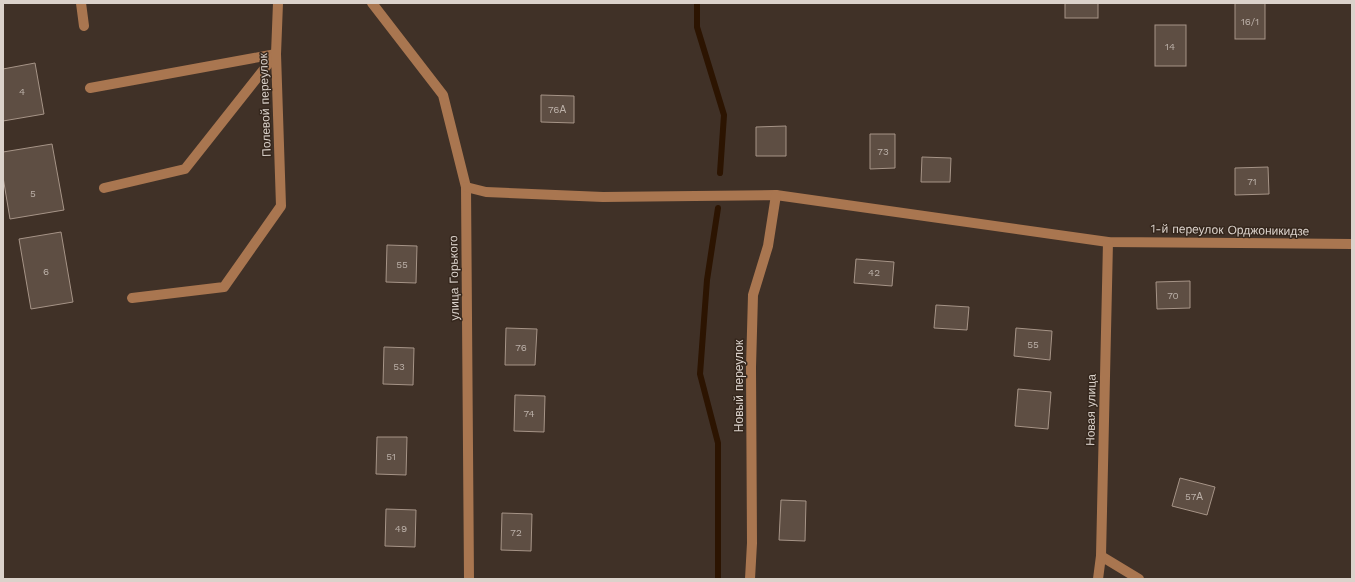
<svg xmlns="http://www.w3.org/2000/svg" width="1355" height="582" font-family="'Work Sans',sans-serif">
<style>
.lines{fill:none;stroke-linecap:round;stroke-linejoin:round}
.stream{stroke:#2c1401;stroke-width:6}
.building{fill:#5e4e43;stroke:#a69487}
.minor{stroke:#a97650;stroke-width:10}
.labels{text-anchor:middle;stroke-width:3;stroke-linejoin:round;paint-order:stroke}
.number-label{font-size:10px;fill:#bcb1a9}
.street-label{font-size:12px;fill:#dbd2cb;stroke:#35271d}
</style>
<rect width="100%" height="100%" fill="#403127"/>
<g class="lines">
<!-- stream -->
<g class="stream">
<path d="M697 3V27L724 115 720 173"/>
<path d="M718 579V443L700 374 707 280 718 208"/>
</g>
</g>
<!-- building -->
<g class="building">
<rect x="1065" y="3" width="33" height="15"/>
<rect x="1235" y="3" width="30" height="36"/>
<rect x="1155" y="25" width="31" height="41"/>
<path d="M35 63 44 114 3 121V69Z"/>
<path d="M541 95 574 96V123L541 122Z"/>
<path d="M786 126V156H756V127Z"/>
<path d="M870 134H895V168L870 169Z"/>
<path d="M52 144 64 210 10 219 3 177V152Z"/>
<path d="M922 157 951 158 950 182H921Z"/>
<path d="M1268 167 1269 194 1235 195V168Z"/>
<path d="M61 232 73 302 31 309 19 239Z"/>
<path d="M387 245 417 246 416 283 386 282Z"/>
<path d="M856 259 894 262 892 286 854 283Z"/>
<path d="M1190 281V308L1157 309 1156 282Z"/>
<path d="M936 305 969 307 967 330 934 328Z"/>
<path d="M506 328 537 329 535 365H505Z"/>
<path d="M1016 328 1052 331 1050 360 1014 356Z"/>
<path d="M384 347 414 348 413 385 383 384Z"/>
<path d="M1018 389 1051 392 1048 429 1015 426Z"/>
<path d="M515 395 545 396 544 432 514 431Z"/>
<path d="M377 437H407L406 475 376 474Z"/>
<path d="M1180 478 1215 487 1207 515 1172 506Z"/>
<path d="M781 500 806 501 805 541 779 540Z"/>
<path d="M386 509 416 510 415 547 385 546Z"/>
<path d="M502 513 532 514 531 551 501 550Z"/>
</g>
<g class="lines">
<!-- minor -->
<g class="minor">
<path d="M81 3 84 26"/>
<path d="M372 3 443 95 466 187 469 579"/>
<path d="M90 88 276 54"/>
<path d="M466 187 486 192 603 197 776 195 1108 242 1352 244"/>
<path d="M104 188 185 169 276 54"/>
<path d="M132 298 224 287 281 206 276 54 278 3"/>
<path d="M1101 556 1139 579"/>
<path d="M750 579 752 543 751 367 753 295 768 246 776 195"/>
<path d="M1098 579 1101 556 1108 242"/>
</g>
</g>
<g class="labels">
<!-- number labels -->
<g class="number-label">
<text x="1250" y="25">16/1</text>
<text x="1170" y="50">14</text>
<text x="22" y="95">4</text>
<text x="557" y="113">76А</text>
<text x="883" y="155">73</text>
<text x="1252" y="185">71</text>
<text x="33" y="197">5</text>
<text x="402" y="268">55</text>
<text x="46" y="275">6</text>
<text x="874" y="276">42</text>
<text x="1173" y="299">70</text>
<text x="1033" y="348">55</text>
<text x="521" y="351">76</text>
<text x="399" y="370">53</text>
<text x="529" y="417">74</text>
<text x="391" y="460">51</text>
<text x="1194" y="500">57А</text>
<text x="401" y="532">49</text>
<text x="516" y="536">72</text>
</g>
<!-- street labels -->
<g class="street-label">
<text transform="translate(265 105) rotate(-92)" y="4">Полевой переулок</text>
<text transform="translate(1230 230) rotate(1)" y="4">1-й переулок Орджоникидзе</text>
<text transform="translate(454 278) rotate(-91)" y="4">улица Горького</text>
<text transform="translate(739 386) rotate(-90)" y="4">Новый переулок</text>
<text transform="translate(1091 410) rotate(-89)" y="4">Новая улица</text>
</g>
</g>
<!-- border -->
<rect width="1355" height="582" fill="none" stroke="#dbd2cb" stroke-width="8"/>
</svg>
